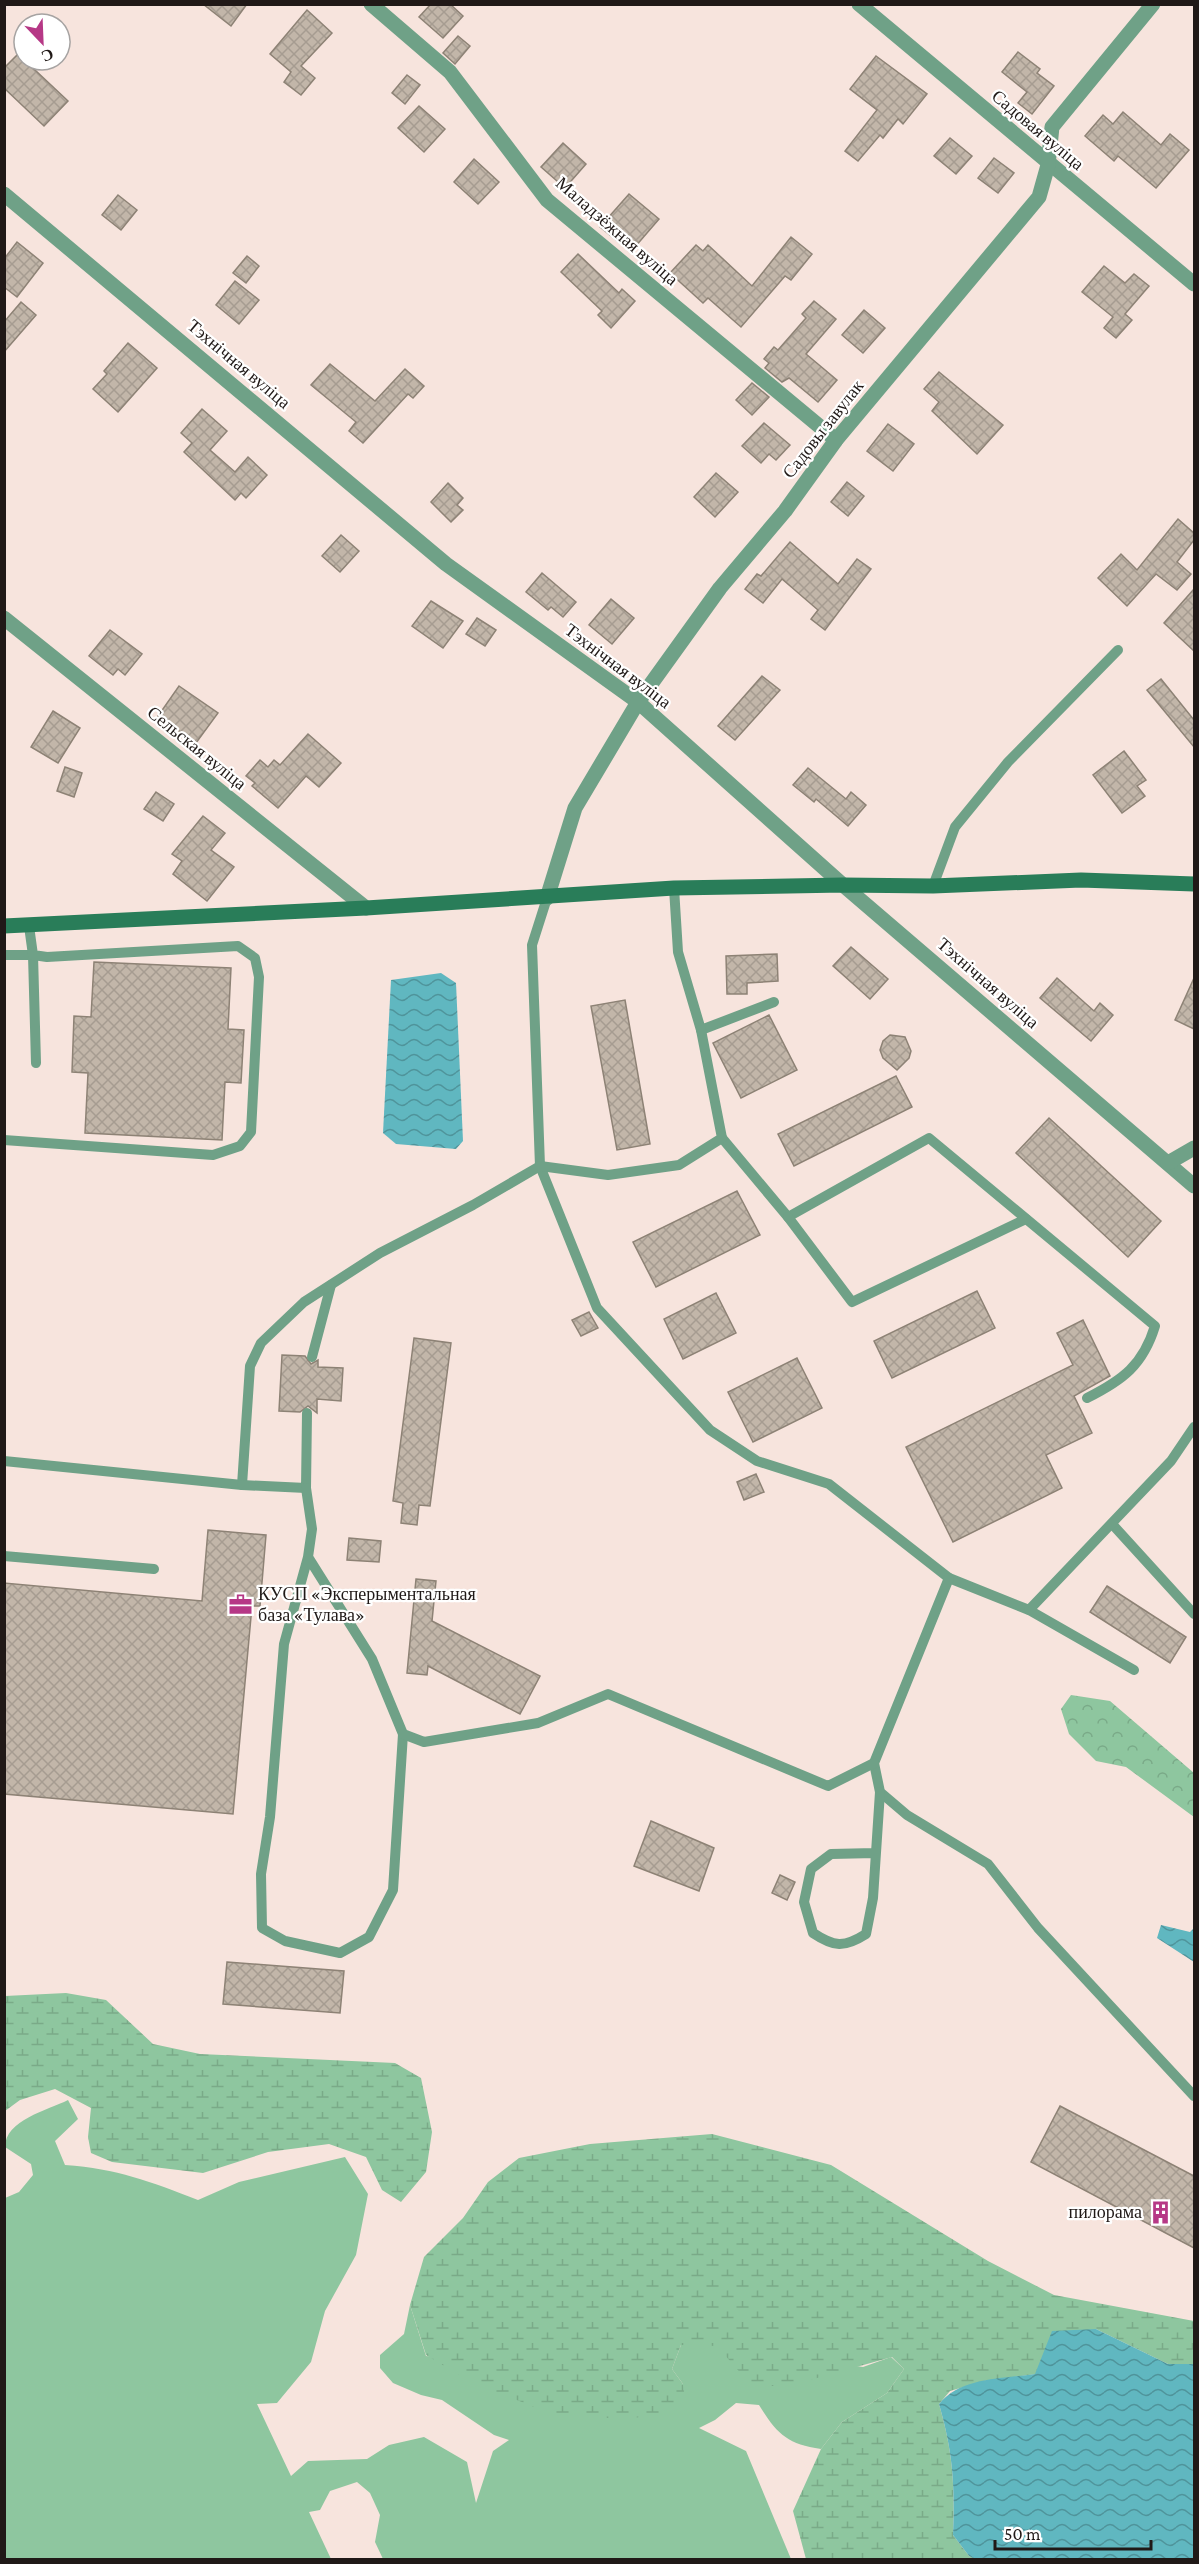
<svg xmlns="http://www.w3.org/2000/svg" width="1199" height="2564" font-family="'Crimson Pro',serif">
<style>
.grass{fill:#8ec69f}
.forest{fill:url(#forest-crowns)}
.wetland{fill:url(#wetland-marsh)}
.water{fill:url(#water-waves)}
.building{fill:url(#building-cross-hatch);stroke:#8d8275;stroke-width:1.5}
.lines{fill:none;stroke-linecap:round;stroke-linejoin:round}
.lane{stroke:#6fa187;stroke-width:10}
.street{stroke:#6fa187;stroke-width:15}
.secondary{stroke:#297d59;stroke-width:15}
.labels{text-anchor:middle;stroke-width:4.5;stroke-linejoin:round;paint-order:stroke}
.street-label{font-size:18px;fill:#201917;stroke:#fff}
.poi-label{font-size:18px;fill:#201917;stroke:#fff;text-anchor:start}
</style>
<defs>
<pattern id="forest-crowns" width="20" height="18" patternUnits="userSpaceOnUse" patternTransform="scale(1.5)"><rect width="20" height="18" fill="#8ec69f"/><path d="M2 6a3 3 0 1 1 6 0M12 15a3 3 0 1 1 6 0" fill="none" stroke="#7aaa88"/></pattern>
<pattern id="wetland-marsh" width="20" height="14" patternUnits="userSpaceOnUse" patternTransform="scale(1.5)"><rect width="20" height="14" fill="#8ec69f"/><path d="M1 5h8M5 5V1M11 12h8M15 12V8" fill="none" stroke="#7aaa88"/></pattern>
<pattern id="water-waves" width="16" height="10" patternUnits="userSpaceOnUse" patternTransform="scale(1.5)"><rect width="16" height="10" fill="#60b7c0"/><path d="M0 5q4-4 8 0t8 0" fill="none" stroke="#4f949b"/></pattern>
<pattern id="building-cross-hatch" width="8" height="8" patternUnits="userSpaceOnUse" patternTransform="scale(1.5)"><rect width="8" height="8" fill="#c2b6a9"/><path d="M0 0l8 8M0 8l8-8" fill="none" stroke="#a69c91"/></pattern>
</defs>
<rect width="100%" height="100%" fill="#f7e4dd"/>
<!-- grass -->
<path class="grass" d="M68 2100 78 2119 55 2141 65 2165C118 2169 149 2181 198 2200L239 2182 345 2157 368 2194 356 2255 325 2311 311 2362 277 2403 257 2404 291 2476 308 2461 367 2459 389 2445 424 2437 467 2462 476 2503 493 2451 509 2440 494 2435 442 2400 421 2395 393 2383 380 2368V2355L404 2334 410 2305 426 2356 683 2384 672 2369 681 2345H718L863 2367 891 2357 904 2369 887 2393 842 2422 821 2449C787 2444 777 2434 759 2405L736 2403 715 2420 699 2428 746 2451 791 2559H383L375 2542 380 2515 370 2493 357 2482 330 2491 320 2510 309 2512 331 2559H5V2198L19 2192 33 2175 31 2164 5 2147C5 2120 48 2110 68 2100Z"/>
<!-- forest -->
<path class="forest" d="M1071 1695 1110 1701 1194 1773V1817L1126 1767 1096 1761 1069 1734 1061 1709Z"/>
<!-- wetland -->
<g class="wetland">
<path d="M66 1993 106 2000 153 2044 200 2054 395 2063 421 2078 432 2132 426 2172 401 2202 382 2190 366 2157 329 2144 268 2152 203 2173 112 2162 91 2153 88 2137 91 2108 55 2089 20 2100 5 2111V1996Z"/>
<path d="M712 2134 831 2165 988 2261 1054 2295 1194 2321V2364H1168L1096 2329 1036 2374 984 2381 950 2391 939 2404C953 2453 955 2484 953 2535L969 2556 977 2559H806L793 2511 821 2449 842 2422 887 2393 904 2369 892 2357 785 2387 750 2384 717 2346 681 2345 672 2369 683 2384 685 2400 659 2415 623 2419 552 2414 471 2382 426 2355 410 2305 424 2257 463 2218 488 2182 519 2158 590 2144Z"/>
</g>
<!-- water -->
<g class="water">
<path d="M441 973 456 983 463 1141 456 1149 396 1144 383 1133 391 980Z"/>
<path d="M1161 1925 1190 1932 1194 1928V1962L1157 1938Z"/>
<path d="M1096 2329 1168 2364H1194V2559L977 2560 969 2556 953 2535C955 2484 953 2453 939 2404 961 2377 1003 2379 1035 2374L1052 2331Z"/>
</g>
<!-- building -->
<g class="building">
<path d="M203 4H247L231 26Z"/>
<path d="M431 4H450L463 16 443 38 419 17Z"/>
<path d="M307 10 332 33 301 66 315 78 301 95 284 82 291 72 270 54Z"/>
<path d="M458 36 470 46 455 64 443 53Z"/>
<path d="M1018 52 1040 69 1037 73 1054 86 1032 114 1018 103 1027 92 1002 72Z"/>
<path d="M18 54 68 101 44 126 4 88V68Z"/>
<path d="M876 56 927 94 903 124 898 119 883 138 880 135 858 161 845 151 877 110 850 89Z"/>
<path d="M407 75 420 85 405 104 392 93Z"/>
<path d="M419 106 445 129 424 152 398 128Z"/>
<path d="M1123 112 1161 145 1170 134 1189 150 1156 188 1118 156 1114 161 1085 136 1103 115 1113 124Z"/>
<path d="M950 138 972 156 956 174 934 156Z"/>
<path d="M563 143 586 164 565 188 541 167Z"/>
<path d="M994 158 1014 173 998 193 978 178Z"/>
<path d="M474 159 499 182 478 204 454 182Z"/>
<path d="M629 194 659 219 635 247 626 238 621 244 600 227Z"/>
<path d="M118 195 137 210 121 230 102 215Z"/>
<path d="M791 237 812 254 791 280 785 276 741 327 708 298 703 303 670 273 696 245 703 251 708 245 752 286Z"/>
<path d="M17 242 43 263 17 297 4 287V259Z"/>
<path d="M578 254 619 293 622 289 635 301 611 328 598 315 602 311 561 272Z"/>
<path d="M247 256 259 266 246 283 233 273Z"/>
<path d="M1104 266 1125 283 1134 274 1149 286 1125 314 1132 320 1116 338 1104 328 1113 317 1082 292Z"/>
<path d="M235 281 259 300 239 324 216 305Z"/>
<path d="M814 301 836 319 806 354 837 380 818 402 789 378 782 382 765 368 769 363 764 359 774 347 778 350 806 318 802 314Z"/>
<path d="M21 302 36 315 4 352V322Z"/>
<path d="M864 310 885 328 863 353 842 335Z"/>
<path d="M128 343 157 368 118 412 93 389 107 374 104 371Z"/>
<path d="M330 364 375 401 405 369 424 386 413 398 408 394 363 443 349 431 356 422 311 385Z"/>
<path d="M939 372 1003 425 977 454 932 411 939 402 924 389Z"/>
<path d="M752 383 769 397 752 415 736 400Z"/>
<path d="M202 409 227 431 210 450 235 472 248 457 267 475 246 498 241 493 235 500 184 452 192 443 181 433Z"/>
<path d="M764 423 790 445 776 460 769 454 761 463 742 446Z"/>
<path d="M888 424 914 444 893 471 867 451Z"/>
<path d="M716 473 738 492 715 517 694 497Z"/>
<path d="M847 482 864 496 848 516 831 502Z"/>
<path d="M448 483 463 498 457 505 463 510 451 522 431 502Z"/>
<path d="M1178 519 1194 533V540L1177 562 1191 574 1177 590 1156 574 1127 606 1098 578 1121 554 1137 570Z"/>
<path d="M341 535 359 551 340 572 322 556Z"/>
<path d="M790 542 838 584 857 559 871 569 825 630 811 619 818 610 782 579 763 603 745 589 757 574 761 576Z"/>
<path d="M542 573 576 602 563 617 551 607 548 610 526 592Z"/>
<path d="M1194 589V651L1164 623Z"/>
<path d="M611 599 634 618 612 644 589 625Z"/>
<path d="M431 601 463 621 443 648 412 626Z"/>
<path d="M477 618 496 630 485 646 466 634Z"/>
<path d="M110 630 142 654 125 675 118 669 113 675 89 656Z"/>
<path d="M762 676 780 690 735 740 718 726Z"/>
<path d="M1161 679 1194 720V747L1147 690Z"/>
<path d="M179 686 218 713 196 743 158 716Z"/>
<path d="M53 711 80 728 58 763 31 747Z"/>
<path d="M308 734 341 763 319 787 306 776 278 808 252 786 255 783 246 776 260 760 268 767 274 760 280 765Z"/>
<path d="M1124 751 1146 780 1137 786 1145 796 1122 813 1093 775Z"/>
<path d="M65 767 82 773 74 797 57 791Z"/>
<path d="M808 768 846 799 851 792 866 805 848 826 816 799 814 802 793 785Z"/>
<path d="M156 792 174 804 163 821 144 809Z"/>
<path d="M203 816 225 833 211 850 234 867 207 901 173 874 182 861 172 854Z"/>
<path d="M851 947 888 979 870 999 833 966Z"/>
<path d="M777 954 778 981 747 983V994H727L726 956Z"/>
<path d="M94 962 231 968 228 1029 244 1030 241 1083 225 1082 222 1140 85 1133 88 1073 72 1072 74 1016 91 1017Z"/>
<path d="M1057 978 1094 1011 1100 1003 1113 1015 1091 1041 1040 998Z"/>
<path d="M1194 978V1029L1175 1020Z"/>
<path d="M625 1000 650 1144 617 1150 591 1006Z"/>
<path d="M769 1015 797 1070 741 1098 713 1043Z"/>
<path d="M890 1035 905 1037 911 1051 909 1058 897 1070 883 1058 880 1050 883 1041Z"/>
<path d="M896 1076 912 1107 794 1166 778 1134Z"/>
<path d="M1049 1118 1161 1221 1128 1257 1016 1153Z"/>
<path d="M737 1191 760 1235 656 1287 633 1242Z"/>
<path d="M977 1291 995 1328 892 1378 874 1341Z"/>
<path d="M716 1293 736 1333 683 1359 664 1319Z"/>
<path d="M589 1312 598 1328 581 1336 572 1320Z"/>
<path d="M1083 1320 1110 1376 1074 1396 1092 1433 1046 1455 1062 1488 953 1542 906 1447 1073 1365 1057 1333Z"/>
<path d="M414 1338 451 1343 430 1506 419 1505 417 1525 401 1523 403 1503 393 1501Z"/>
<path d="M282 1355 305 1356 311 1364 318 1360V1367L343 1368 341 1401 317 1399V1413L308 1406 300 1412 279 1411Z"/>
<path d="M797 1358 822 1408 753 1442 728 1392Z"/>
<path d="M756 1474 764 1492 744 1500 737 1482Z"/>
<path d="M208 1530 266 1535 260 1606H252L233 1814 4 1794V1583L202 1601Z"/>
<path d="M349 1538 381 1541 379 1562 347 1560Z"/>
<path d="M416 1579 436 1581 432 1621 540 1676 520 1714 428 1666 427 1675 407 1673Z"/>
<path d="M1107 1586 1186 1637 1170 1663 1090 1612Z"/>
<path d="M651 1821 714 1848 699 1891 634 1866Z"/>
<path d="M780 1875 795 1882 787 1900 772 1893Z"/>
<path d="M227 1962 344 1971 340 2013 223 2004Z"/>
<path d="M1060 2106 1194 2176V2248L1031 2162Z"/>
</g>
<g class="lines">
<!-- lane -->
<g class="lane">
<path d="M933 886 955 827 1008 762 1118 650"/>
<path d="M674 888 678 952 701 1030 774 1002"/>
<path d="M547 898 532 945 540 1166 597 1308 710 1430 757 1461 829 1484 949 1578 1029 1610 1134 1670"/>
<path d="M4 955H33L36 1063"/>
<path d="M722 1138 788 1217 929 1138 1155 1326C1143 1365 1123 1380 1087 1398"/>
<path d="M4 1140 213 1155 240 1146 251 1132 259 977 255 958 238 946 47 957 33 955 29 926"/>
<path d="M788 1217 852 1302 1026 1219"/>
<path d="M312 1357 331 1285"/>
<path d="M4 1461 242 1485 250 1366 261 1343 304 1302 380 1253 473 1205 540 1166 608 1175 679 1165 722 1138 701 1030"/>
<path d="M242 1485 306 1488 307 1413"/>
<path d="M306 1488 312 1529 308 1557 284 1644 270 1817 261 1874 262 1928 285 1941 340 1953 369 1937 393 1890 403 1734 372 1659 308 1557"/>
<path d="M1112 1524 1194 1614"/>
<path d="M4 1556 154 1569"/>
<path d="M949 1578 874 1763 880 1792 907 1815 988 1864 1038 1928 1194 2096"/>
<path d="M1029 1610 1171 1461 1194 1427"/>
<path d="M403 1734 424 1742 538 1723 608 1694 828 1786 874 1763"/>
<path d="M875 1853 831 1854 811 1869 804 1902 813 1933C834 1947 844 1948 866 1934L873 1898 880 1792"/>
</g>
<!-- street -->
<g class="street">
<path d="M371 4 450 72 547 200 836 440"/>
<path d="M859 4 1194 284"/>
<path d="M4 194 446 564 638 702 843 885 1194 1186"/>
<path d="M4 618 366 908"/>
<path d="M547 898 575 808 638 702 720 588 785 511 836 440 1039 197 1048 165 1052 127 1153 4"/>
<path d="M1168 1163 1194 1148"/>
</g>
<!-- secondary -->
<path class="secondary" d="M4 926 366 908 674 888 843 885 933 886 1081 880 1194 884"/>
</g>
<!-- icons -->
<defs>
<symbol id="office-bare" viewBox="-9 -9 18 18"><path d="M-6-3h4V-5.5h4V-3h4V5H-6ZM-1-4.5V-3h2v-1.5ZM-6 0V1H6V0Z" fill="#b63886" stroke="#fff" stroke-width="2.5" paint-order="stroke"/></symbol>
<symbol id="building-bare" viewBox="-9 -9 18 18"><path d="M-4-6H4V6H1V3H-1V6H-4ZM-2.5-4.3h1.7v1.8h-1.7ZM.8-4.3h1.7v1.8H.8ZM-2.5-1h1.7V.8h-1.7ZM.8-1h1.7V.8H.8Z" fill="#b63886" stroke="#fff" stroke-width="2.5" paint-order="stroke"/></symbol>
</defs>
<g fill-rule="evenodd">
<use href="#office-bare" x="224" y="1588" width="33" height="33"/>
<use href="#building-bare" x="1144" y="2196" width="33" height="33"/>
</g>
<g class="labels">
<!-- street labels -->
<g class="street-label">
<text transform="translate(1038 130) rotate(40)" y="6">Садовая вуліца</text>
<text transform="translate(617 231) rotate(41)" y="6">Маладзёжная вуліца</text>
<text transform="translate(239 364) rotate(40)" y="6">Тэхнічная вуліца</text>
<text transform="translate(823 429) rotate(-52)" y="6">Садовы завулак</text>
<text transform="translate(618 666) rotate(37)" y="6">Тэхнічная вуліца</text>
<text transform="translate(197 748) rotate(39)" y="6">Сельская вуліца</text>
<text transform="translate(988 983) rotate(41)" y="6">Тэхнічная вуліца</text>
</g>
<!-- poi labels -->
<g class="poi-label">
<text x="258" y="1600">КУСП «Эксперыментальная<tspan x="258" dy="21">база «Тулава»</tspan></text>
<text x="1142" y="2218" text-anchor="end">пилорама</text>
</g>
</g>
<!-- border -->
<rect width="1199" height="2564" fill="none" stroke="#201917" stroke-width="12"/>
<!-- north arrow -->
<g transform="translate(42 42) rotate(157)"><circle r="28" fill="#ffffff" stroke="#a6a3a2" stroke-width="1.5"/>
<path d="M0-4.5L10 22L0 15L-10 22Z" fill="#b63886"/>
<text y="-9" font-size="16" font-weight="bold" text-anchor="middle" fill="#201917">С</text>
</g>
<!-- scale -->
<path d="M995 2540v9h156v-9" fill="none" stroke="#201917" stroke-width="3"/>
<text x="1004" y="2540" font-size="18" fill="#201917" stroke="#ffffff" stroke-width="4.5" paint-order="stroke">50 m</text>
</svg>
